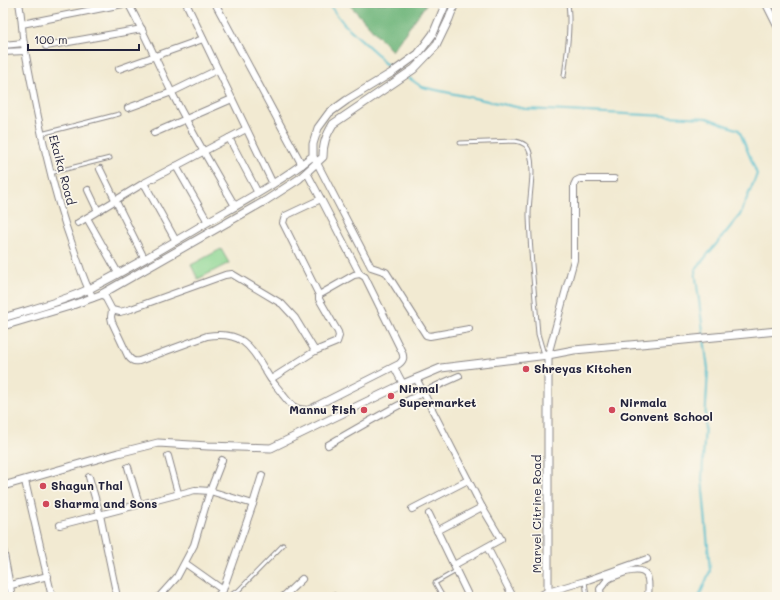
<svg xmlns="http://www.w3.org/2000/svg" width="780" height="600" font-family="Mali,sans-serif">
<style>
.green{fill:#8bd591;stroke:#567c66}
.forest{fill:#70b67b;stroke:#496c5b}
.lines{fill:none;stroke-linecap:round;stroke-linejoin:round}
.stream{stroke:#52bdcd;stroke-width:2}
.service-casing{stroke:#8a8686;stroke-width:5}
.minor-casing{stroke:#8a8686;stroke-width:8}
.tertiary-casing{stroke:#8a8686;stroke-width:9}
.service{stroke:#fff;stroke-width:3}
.minor{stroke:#fff;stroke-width:6}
.tertiary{stroke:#fff;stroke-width:7}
.poi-dot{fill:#d1495b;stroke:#fbf7ec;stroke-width:1.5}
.labels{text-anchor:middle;stroke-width:3.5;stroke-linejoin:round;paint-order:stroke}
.street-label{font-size:12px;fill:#22223b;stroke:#fbf7ec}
.poi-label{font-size:12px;font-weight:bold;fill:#22223b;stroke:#fbf7ec;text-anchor:start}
</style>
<rect width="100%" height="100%" fill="#fbf7ec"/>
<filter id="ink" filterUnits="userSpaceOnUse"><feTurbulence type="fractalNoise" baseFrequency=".025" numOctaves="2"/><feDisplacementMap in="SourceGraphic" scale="8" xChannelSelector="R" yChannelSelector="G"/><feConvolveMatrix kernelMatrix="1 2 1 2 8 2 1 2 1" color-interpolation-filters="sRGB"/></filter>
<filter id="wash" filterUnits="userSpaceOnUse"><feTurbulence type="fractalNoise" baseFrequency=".012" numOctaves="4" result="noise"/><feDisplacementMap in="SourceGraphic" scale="16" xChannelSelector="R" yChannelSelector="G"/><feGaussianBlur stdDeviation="0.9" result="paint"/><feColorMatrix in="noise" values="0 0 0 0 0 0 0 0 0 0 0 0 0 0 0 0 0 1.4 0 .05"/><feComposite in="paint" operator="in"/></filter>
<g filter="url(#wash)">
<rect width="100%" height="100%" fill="#f2ead2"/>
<!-- green -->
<path class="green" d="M221 249 229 263 198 279 191 265Z"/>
<!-- forest -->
<path class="forest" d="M348 3H427L392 51Z"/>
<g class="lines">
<!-- stream -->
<g class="stream">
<path d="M328 3 344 24 378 55 384 63 394 68"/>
<path d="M406 76 422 87 526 109 707 118 739 130 757 174 740 215 695 270 708 369 702 478 710 571 699 597"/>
</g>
</g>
</g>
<g filter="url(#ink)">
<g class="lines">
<defs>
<g id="service">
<path d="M564 76C567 52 571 27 568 3"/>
<path d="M41 134 119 114"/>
<path d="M460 143 515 141C523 142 528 145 530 153 535 173 529 195 529 215 530 254 535 295 538 334L543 351 548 354"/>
<path d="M50 173 110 158"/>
<path d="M585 581 587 597"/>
<path d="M235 594 283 545"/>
<path d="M443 597 435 583 456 571"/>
</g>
<g id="minor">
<path d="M19 3C22 18 22 31 24 45 37 113 49 181 73 247 79 264 84 282 93 298"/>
<path d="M128 3C144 32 157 62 171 91 191 131 213 168 235 206"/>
<path d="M186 3 273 184"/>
<path d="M215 3 302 165"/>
<path d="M22 24 128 3"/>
<path d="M3 45 24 43"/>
<path d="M46 46 142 29"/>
<path d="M3 52 25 51"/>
<path d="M119 69 203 39"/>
<path d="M128 108 172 92 217 70"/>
<path d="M154 133 232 99"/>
<path d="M229 138 258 193"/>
<path d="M315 159 371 267 386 272 426 335 430 336 469 329"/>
<path d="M176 166 208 222"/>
<path d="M100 169 144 258"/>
<path d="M144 183 176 241"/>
<path d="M88 190 98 211"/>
<path d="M87 218 118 273"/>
<path d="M78 223 144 183 246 129"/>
<path d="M103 293 112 310 120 312 131 309 225 275 232 274 282 304 295 318 315 351 337 342 339 336 338 332 319 299V295L354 275 360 274"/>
<path d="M319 295 283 223 285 216 321 199"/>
<path d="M112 310 111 317 112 322 128 356C131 360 133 362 139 361L207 336C246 330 252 350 270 378 274 384 279 389 283 395 291 405 294 410 308 410L399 364C404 360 404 357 402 352L365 277 360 274 321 199 307 173"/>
<path d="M548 355 574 260V185L576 181 580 179H614"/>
<path d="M394 367 403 384"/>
<path d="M416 378 482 507 501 539 454 565"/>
<path d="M271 379 315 351"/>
<path d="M328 445C371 420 413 396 459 376"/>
<path d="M168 456 178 493"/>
<path d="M128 467 139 504"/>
<path d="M89 477 100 515 117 597"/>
<path d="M25 481 52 597"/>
<path d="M412 509 468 480"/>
<path d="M429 514 469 597"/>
<path d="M60 525 195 490 210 491 253 504"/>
<path d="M437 531 482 507"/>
<path d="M487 547 513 597"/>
<path d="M3 549 12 597"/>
<path d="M185 563 223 590"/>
<path d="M605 574 608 579C614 576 620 574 626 572 649 566 650 577 648 597"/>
<path d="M3 587 48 576"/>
<path d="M548 592 585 581 647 559"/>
<path d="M333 596 334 597"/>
<path d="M159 597 177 577 194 545 210 491 222 460"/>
<path d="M216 597 223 590 253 504 262 475"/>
<path d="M231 597 235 594"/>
<path d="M283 597 302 579"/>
<path d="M601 597 600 589 608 579"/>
</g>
<g id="tertiary">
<path d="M766 3 777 25"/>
<path d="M776 3 777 4"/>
<path d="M3 318C32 309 62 302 89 289 131 268 171 244 211 220 246 200 281 181 313 156V144L318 128 329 113 347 100 393 72 418 54 433 34 446 3"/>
<path d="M3 326 70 306 100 295 265 201 299 179 323 157C323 143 326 136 333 124L414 69 436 46 449 19 455 3"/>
<path d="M3 486 118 453 158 443 208 446 271 448 403 384 441 368 548 355 574 350 674 341 777 331"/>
<path d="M538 597 548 592V355"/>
</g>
</defs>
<!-- service casing -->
<use href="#service" class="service-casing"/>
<!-- minor casing -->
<use href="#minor" class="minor-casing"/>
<!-- tertiary casing -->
<use href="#tertiary" class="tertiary-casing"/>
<!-- service -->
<use href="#service" class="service"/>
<!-- minor -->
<use href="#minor" class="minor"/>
<!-- tertiary -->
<use href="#tertiary" class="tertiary"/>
</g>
</g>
<!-- markers -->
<g class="poi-dot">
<circle cx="526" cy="369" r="4"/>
<circle cx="391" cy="396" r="4"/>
<circle cx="364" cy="410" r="4"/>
<circle cx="612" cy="410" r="4"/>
<circle cx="43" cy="486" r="4"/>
<circle cx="46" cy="504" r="4"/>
</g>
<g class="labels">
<!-- street labels -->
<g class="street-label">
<text transform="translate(62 170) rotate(75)" y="4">Ekaika Road</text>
<text transform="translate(537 514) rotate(-90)" y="4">Marvel Citrine Road</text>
</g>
<!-- poi labels -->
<g class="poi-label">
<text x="534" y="373">Shreyas Kitchen</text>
<text x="399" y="393">Nirmal<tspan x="399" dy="14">Supermarket</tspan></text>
<text x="620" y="407">Nirmala<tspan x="620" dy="14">Convent School</tspan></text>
<text x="356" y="414" text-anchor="end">Mannu Fish</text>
<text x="51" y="490">Shagun Thal</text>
<text x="54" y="508">Sharma and Sons</text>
</g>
</g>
<!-- margin -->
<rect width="780" height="600" fill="none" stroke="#fbf7ec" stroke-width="16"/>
<!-- scale -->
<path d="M28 44v6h111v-6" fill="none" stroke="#22223b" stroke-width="2"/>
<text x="34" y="44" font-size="12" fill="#22223b" stroke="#fbf7ec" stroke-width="3" paint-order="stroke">100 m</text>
</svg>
